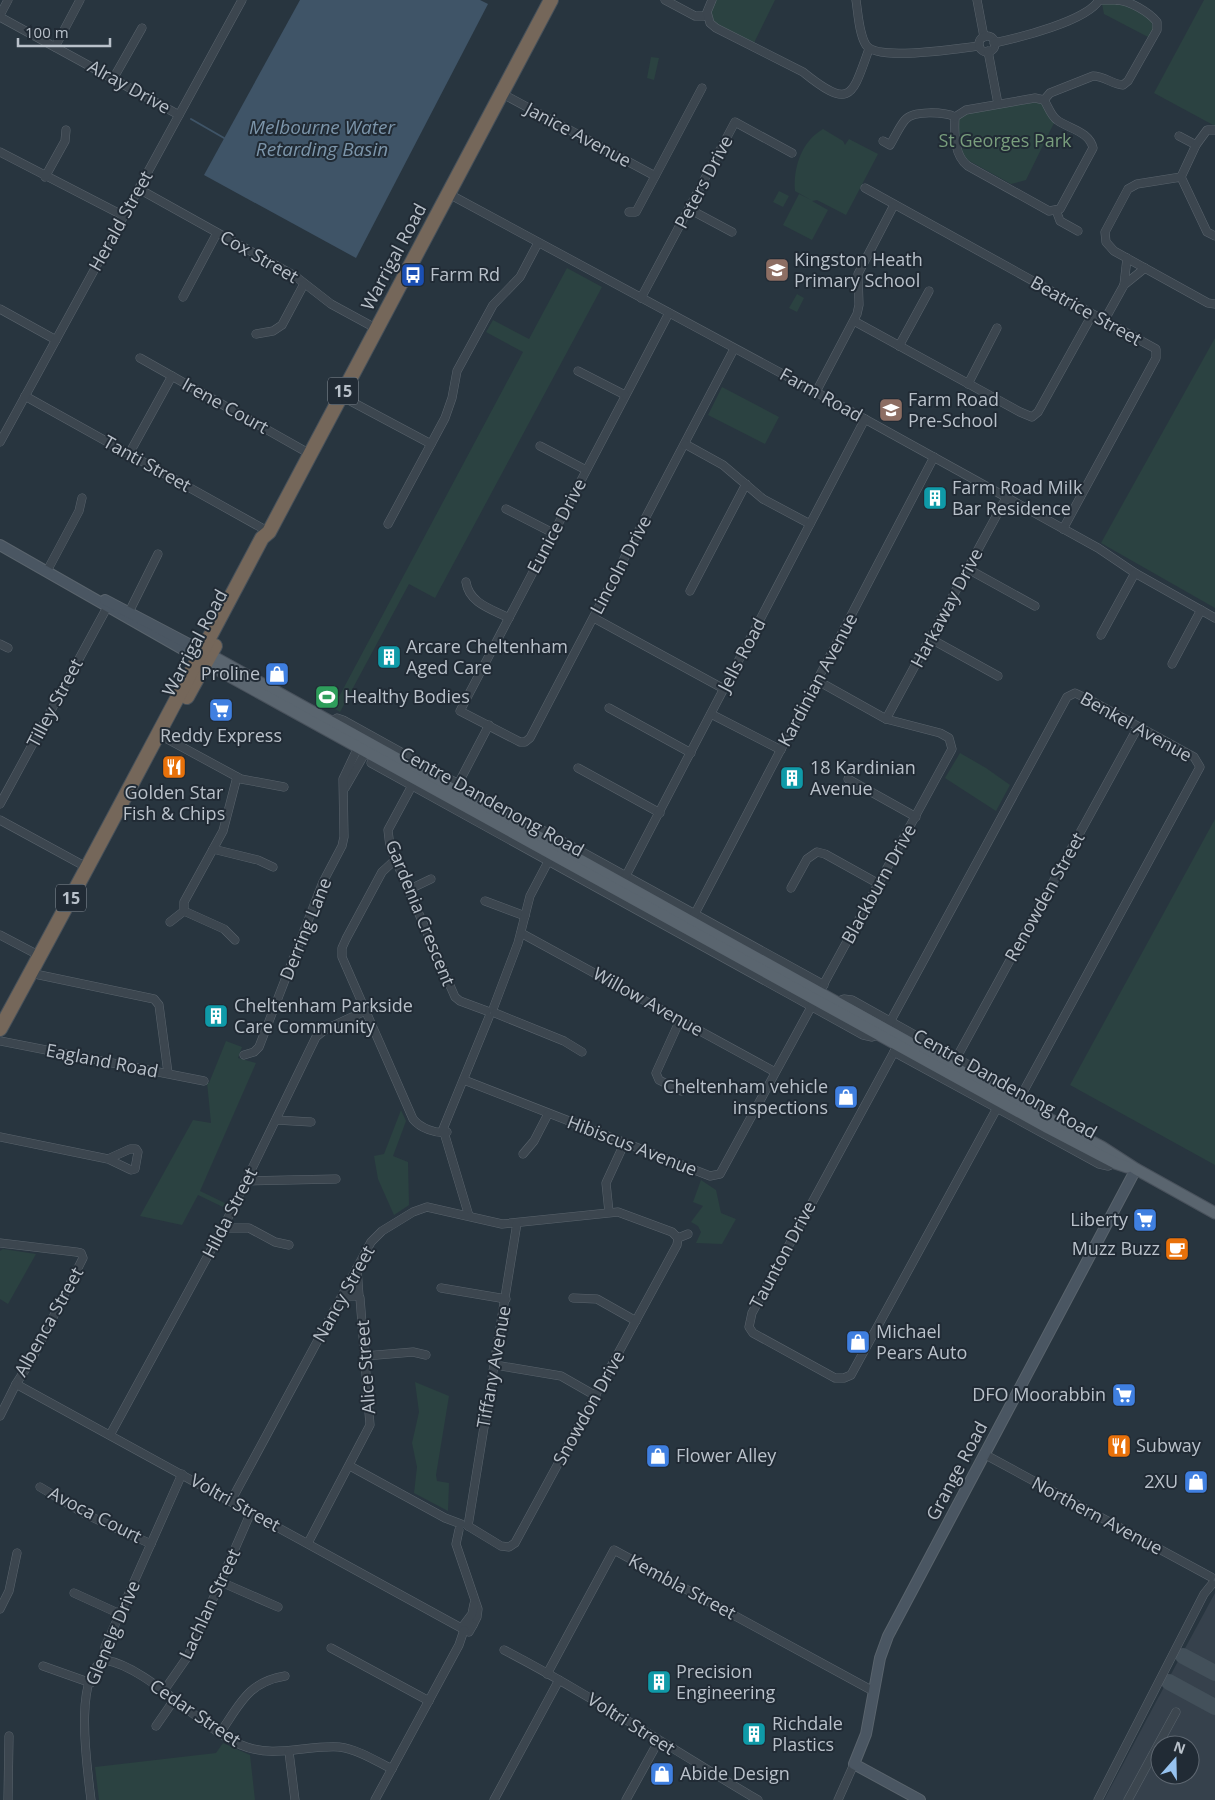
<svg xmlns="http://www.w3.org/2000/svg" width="1215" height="1800" font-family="'Open Sans',sans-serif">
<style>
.airport{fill:#36414c;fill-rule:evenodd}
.green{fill:#2b4241}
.water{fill:#3f5467}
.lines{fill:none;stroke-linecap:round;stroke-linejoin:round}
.stream{stroke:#3f5467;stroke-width:2}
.taxiway{stroke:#43505a;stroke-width:16}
.street-casing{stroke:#5a646d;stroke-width:9}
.secondary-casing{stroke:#5a646d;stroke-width:12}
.primary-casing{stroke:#49525c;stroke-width:13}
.highway-casing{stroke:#47515a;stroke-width:16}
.street{stroke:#3c464f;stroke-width:8}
.secondary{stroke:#4a5662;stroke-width:10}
.primary{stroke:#5a656f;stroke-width:11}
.highway{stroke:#75675a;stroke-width:14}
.labels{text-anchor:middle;stroke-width:4;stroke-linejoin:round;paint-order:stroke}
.shield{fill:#212b35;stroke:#8b949d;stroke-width:1}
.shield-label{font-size:16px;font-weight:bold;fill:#b9c1ca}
.street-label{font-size:18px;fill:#b9c1ca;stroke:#212b35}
.park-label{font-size:18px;fill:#799e7d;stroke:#212b35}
.poi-label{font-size:18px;fill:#b9c1ca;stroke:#212b35;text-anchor:start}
.water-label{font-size:19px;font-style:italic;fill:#7c95aa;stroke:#212b35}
</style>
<rect width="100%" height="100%" fill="#28353f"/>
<!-- airport -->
<path class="airport" d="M1215 1593V1800H1104L1157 1700ZM1160 1745H1190V1775H1160Z"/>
<!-- green -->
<g class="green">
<path d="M715 0H775L754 43 717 24 710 16Z"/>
<path d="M1204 0H1215V126L1154 93Z"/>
<path d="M1119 2 1151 19 1153 29 1148 37 1104 14 1102 4Z"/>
<path d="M651 57 659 58 654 80 647 78Z"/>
<path d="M1042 101 1055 121 1026 180 1011 184 964 158C960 144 952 125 962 113Z"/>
<path d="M823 129 843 141 845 145 849 139 878 154 846 215 817 200 812 201 828 210 812 240 783 225 799 194 811 200 795 191C793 167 802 141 823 129Z"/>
<path d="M779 191 789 196 783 207 773 202Z"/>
<path d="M567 268 602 287 435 598 409 584 340 712 333 708 523 352 486 332 493 320 529 339Z"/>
<path d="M797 294 804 298 797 312 789 308Z"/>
<path d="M1215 338V608L1101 543Z"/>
<path d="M722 387 779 417 765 444 708 415Z"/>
<path d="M960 753 986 768 1010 785 996 811 945 778Z"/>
<path d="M1215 819V1165L1070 1085Z"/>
<path d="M226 1041 242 1047 238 1058 256 1063 200 1191 227 1204 225 1208 198 1195 182 1225 140 1216 193 1120 211 1123 207 1082 209 1083Z"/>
<path d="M401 1110 406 1121 393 1156 408 1162 409 1205 394 1215 378 1179 374 1156 384 1154Z"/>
<path d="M701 1180 716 1190 721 1213 736 1219 722 1244 696 1243 701 1232 698 1226 691 1222 703 1206 693 1202Z"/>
<path d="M3 1249 36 1254 8 1304 0 1299V1251Z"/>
<path d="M415 1382 449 1396 436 1475 437 1481 449 1483 448 1511 414 1493 417 1467 412 1443 419 1412Z"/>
<path d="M223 1743 250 1755 255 1800H99L95 1767 216 1753Z"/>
</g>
<!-- water -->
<path class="water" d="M300 0H480L488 4 356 258 204 175Z"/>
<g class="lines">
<!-- stream -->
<path class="stream" d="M191 119 224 138"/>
<!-- taxiway -->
<g class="taxiway">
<path d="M1183 1656 1215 1673"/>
<path d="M1169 1682 1215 1707"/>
</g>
<defs>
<g id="street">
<path d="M665 0 695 16H707"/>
<path d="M712 0 707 12 710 23 716 28 803 72C851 111 852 96 869 49"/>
<path d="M856 0C858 13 859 34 866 45 877 62 960 48 979 46"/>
<path d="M977 0 984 37"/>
<path d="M1100 0H1117"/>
<path d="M0 15 8 0"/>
<path d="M0 17 179 115"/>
<circle cx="987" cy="44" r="8"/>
<path d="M994 43C1018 38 1087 21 1099 0"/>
<path d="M55 47 80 0"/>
<path d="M988 51 998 104"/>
<path d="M113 79 142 28"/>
<path d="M501 93 655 176"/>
<path d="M1035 98 1044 100C1048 106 1051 116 1057 120 1069 129 1089 131 1093 148L1060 209 1049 211 968 166C954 156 954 133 955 117L966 110Z"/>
<path d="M1044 100 1050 93 1093 76C1104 76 1112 84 1123 85L1128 81 1157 30V22C1149 12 1130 1 1117 0"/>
<path d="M1179 136 1196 145"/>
<path d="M883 141 890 145C895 137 899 127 905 120 913 110 945 112 955 117"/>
<path d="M0 152 124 216"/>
<path d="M45 177 65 141 66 130"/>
<path d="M1181 177 1196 145 1207 130H1215"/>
<path d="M865 188 1156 349V358L1063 529"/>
<path d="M139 189 295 276 331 304 377 329"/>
<path d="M449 194 816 392 1098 548 1135 573 1215 618"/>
<path d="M689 209 732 232"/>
<path d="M1056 210 1060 221 1078 231"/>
<path d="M629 212H636L702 88"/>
<path d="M1215 236 1207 232 1181 177 1137 184 1128 189 1105 232 1106 242 1114 251 1208 303 1215 304"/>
<path d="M1124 285 1127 258"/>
<path d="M183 297 217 233"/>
<path d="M641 298 735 122 792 153"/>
<path d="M0 309 56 340"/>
<path d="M669 313 460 711 520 742H525L530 738 734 349"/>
<path d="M854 321 1020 412 1032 417 1038 412 1092 315"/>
<path d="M1104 321 1124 285 1145 268"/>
<path d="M256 334 273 331 282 325 304 284"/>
<path d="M899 346 929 291"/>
<path d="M140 358 310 454"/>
<path d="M578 371 625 395"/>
<path d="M968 384 997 328"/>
<path d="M816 392 857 314 859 305 858 274 894 205"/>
<path d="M25 396 269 532"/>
<path d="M341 396 431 444"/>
<path d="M0 442 242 0"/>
<path d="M685 444 723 465 763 499 810 524"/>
<path d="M540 446 586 470"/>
<path d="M129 454 172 376"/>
<path d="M506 509 553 533"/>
<path d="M388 524 445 418 452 398 457 371 493 305 520 277 538 243"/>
<path d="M968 569 1035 606"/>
<path d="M47 571 79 511 82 498"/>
<path d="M466 582C469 603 491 609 509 618"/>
<path d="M690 591 746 484"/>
<path d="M127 616 158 554"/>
<path d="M594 618 724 689"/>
<path d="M1101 635 1135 573"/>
<path d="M931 639 998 676"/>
<path d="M0 644 8 648"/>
<path d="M1172 664 1201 610"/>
<path d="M609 708 691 753"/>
<path d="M711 714 781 750"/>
<path d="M886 719 1006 498"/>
<path d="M329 723 337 718 343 720 511 813"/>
<path d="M158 734 241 779 284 787"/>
<path d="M371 763 863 1035 872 1037 879 1035"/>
<path d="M578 768 660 813"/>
<path d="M848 779 916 817"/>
<path d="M414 782 388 830 390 847 455 997 460 1001 487 1011"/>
<path d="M345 788 368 748"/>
<path d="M456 788 489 725"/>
<path d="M0 804 110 602"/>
<path d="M0 820 88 868"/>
<path d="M525 831 535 826 824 985"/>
<path d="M213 849 258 860 273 867"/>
<path d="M395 860 382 872 346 939 342 948V957L413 1119C420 1128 436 1134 447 1132"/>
<path d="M620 887 865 419"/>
<path d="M791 888 807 859 817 852 825 854 879 884"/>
<path d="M408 890 431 879"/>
<path d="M485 901 525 916"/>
<path d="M184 911 224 929 235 940"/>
<path d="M170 922 184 911V902L223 831 237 777"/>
<path d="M689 925 934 457"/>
<path d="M521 933 775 1072"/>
<path d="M0 935 40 956"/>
<path d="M30 973 154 999 159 1005 168 1073"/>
<path d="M836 1002 844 999 852 1000 1030 1099 1037 1103 1044 1117"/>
<path d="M493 1009 518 943 530 896 550 858"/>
<path d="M495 1013 564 1041 582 1052"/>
<path d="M680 1020 656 1073 659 1080 681 1091"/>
<path d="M890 1022 1067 697 1075 693 1090 700 1194 757 1200 767 1022 1094"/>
<path d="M915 1035 901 1038 894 1052 752 1313 749 1327 753 1333 835 1378H844L851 1375 1002 1099"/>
<path d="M0 1041 204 1081"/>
<path d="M894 1052 1099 1164 1108 1166 1115 1163"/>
<path d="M244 1055 254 1052 259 1047 323 882 342 846 344 837 343 779 360 743"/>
<path d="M952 1066 1138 727"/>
<path d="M464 1080 710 1176 720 1174 952 749 949 738 940 733 886 719 818 681"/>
<path d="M276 1120 311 1122"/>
<path d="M0 1137 108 1159 131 1170 135 1169 138 1152 136 1149H130L108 1159"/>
<path d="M523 1154 534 1141 548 1114"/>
<path d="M246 1181 336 1179"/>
<path d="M609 1212 606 1183 624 1144"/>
<path d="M469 1216 443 1129 489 1017"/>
<path d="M223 1228H249L275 1242 289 1245"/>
<path d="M678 1238 688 1234"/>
<path d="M0 1243 76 1252 81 1253 83 1258 32 1359 16 1384 0 1416"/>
<path d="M441 1288 506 1299"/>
<path d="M342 1296H359L357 1268"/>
<path d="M573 1298 597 1299 636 1321"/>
<path d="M365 1356 413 1352 426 1355"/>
<path d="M495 1365 561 1376 596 1396"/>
<path d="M16 1384 463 1629"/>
<path d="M110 1435 223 1228 316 1037 326 1029 365 1011"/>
<path d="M984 1454 1211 1577"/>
<path d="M350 1466 445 1518 461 1524"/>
<path d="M40 1487 85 1514 151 1544"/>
<path d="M231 1501 371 1242 382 1231 413 1212 427 1207 502 1224 618 1212 672 1232 678 1238"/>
<path d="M468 1526 501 1546 509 1547 515 1543 677 1245 678 1238"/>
<path d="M468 1526 517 1223"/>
<path d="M459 1530 456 1544 478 1609 477 1617 473 1625"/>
<path d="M308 1543 370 1425 360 1298 357 1294 347 1287"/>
<path d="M221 1582 278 1607"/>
<path d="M74 1593 120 1614"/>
<path d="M0 1609 9 1591 17 1553"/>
<path d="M467 1622 473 1625 469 1632 464 1630 463 1626 472 1614 474 1604"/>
<path d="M331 1648 429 1701"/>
<path d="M504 1650C591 1695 673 1750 758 1800"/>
<path d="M105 1660C148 1667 199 1727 241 1745 274 1759 305 1745 339 1747 357 1749 376 1761 392 1769"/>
<path d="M105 1660V1647L182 1474"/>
<path d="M43 1666 91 1683"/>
<path d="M547 1674 614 1550 873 1691"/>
<path d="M163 1692 188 1656 251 1512"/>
<path d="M156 1726 174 1700"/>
<path d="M220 1733C240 1704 248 1682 285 1676"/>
<path d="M289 1752 295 1800"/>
<path d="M8 1800 9 1736"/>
<path d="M91 1800C88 1772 72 1674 105 1660"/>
<path d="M375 1800 459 1645 464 1630"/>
<path d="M494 1800 559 1680"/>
<path d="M626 1800 658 1742"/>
<path d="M838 1800 854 1764"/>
<path d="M1098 1800 1204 1594 1212 1584"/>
<path d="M1128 1800 1176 1712"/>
</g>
<g id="secondary">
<path d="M0 545 198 658"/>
<path d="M105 600 202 651"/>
<path d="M920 1800 854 1764 866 1734 880 1658 888 1636 1136 1169"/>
</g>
<g id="primary">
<path d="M203 651 1004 1095 1102 1147 1136 1169 1215 1213"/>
<path d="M200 660 1048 1128 1115 1163 1127 1167"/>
</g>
<g id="highway">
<path d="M187 697 215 646"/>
<path d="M0 1029C89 866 175 702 262 538L269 532 551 0"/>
</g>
</defs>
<!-- street casing -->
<use href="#street" class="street-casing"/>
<!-- secondary casing -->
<use href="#secondary" class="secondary-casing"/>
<!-- primary casing -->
<use href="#primary" class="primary-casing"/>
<!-- highway casing -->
<use href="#highway" class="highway-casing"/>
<!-- street -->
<use href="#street" class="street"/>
<!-- secondary -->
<use href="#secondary" class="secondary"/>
<!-- primary -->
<use href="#primary" class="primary"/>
<!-- highway -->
<use href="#highway" class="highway"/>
</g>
<!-- icons -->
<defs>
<symbol id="school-square" viewBox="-11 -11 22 22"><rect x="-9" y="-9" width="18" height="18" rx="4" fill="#8d6e63" stroke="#212b35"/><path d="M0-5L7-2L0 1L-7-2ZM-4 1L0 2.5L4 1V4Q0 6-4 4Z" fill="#fff"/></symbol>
<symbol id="bus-square" viewBox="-11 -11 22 22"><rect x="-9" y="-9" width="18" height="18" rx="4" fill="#1a4fb4" stroke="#212b35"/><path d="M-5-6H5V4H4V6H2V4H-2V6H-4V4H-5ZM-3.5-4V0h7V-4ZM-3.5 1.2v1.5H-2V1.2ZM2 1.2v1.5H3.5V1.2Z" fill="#fff"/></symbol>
<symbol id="building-square" viewBox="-11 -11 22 22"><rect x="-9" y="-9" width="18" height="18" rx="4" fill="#0f9aa8" stroke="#212b35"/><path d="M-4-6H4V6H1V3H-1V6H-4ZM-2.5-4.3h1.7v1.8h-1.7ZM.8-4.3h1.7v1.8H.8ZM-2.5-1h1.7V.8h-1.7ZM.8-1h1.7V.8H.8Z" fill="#fff"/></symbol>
<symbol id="shop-square" viewBox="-11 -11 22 22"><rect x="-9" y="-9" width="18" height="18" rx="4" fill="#3f7fe0" stroke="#212b35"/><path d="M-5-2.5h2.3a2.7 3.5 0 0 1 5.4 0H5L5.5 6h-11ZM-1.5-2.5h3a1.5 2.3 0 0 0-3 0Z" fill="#fff"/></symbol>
<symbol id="stadium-square" viewBox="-11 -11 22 22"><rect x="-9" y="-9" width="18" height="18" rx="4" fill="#2e9e5b" stroke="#212b35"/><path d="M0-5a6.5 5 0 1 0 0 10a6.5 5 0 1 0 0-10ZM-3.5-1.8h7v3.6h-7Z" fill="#fff"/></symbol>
<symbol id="supermarket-square" viewBox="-11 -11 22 22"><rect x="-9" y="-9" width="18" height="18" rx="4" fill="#3f7fe0" stroke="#212b35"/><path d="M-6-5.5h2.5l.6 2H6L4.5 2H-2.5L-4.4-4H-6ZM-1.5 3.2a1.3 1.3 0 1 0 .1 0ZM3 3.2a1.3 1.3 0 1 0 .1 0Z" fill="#fff"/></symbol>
<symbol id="restaurant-square" viewBox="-11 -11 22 22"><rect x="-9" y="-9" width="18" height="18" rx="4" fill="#e8710a" stroke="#212b35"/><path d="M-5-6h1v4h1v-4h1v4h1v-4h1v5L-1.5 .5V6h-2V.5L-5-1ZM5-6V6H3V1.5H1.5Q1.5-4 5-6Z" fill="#fff"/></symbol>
<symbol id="cafe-square" viewBox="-11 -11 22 22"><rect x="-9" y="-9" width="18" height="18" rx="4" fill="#e8710a" stroke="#212b35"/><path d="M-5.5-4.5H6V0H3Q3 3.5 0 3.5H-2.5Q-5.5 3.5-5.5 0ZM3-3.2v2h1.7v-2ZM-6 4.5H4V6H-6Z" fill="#fff"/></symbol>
</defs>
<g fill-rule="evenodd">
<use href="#school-square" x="763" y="256" width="28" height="28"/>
<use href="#bus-square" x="399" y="261" width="28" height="28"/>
<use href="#school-square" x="877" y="396" width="28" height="28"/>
<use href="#building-square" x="921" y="484" width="28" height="28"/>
<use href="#building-square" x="375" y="643" width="28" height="28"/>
<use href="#shop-square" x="263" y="660" width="28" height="28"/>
<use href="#stadium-square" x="313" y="683" width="28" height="28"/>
<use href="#supermarket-square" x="207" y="696" width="28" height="28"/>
<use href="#restaurant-square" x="160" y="753" width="28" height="28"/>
<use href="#building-square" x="778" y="764" width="28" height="28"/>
<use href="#building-square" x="202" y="1002" width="28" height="28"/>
<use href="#shop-square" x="832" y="1083" width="28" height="28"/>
<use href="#supermarket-square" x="1131" y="1206" width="28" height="28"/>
<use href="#cafe-square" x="1163" y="1235" width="28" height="28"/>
<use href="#shop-square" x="844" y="1328" width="28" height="28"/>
<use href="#supermarket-square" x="1110" y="1381" width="28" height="28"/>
<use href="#restaurant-square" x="1105" y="1432" width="28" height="28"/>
<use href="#shop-square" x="644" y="1442" width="28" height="28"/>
<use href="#shop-square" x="1182" y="1468" width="28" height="28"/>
<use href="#building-square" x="645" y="1668" width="28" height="28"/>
<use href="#building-square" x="740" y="1720" width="28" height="28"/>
<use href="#shop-square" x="648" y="1760" width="28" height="28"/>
</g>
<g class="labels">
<!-- shield labels -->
<g class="shield">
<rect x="328" y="377.5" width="30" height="27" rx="4"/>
<rect x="56" y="884.5" width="30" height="27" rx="4"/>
</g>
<g class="shield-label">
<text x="343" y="397">15</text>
<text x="71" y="904">15</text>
</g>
<!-- street labels -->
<g class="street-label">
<text transform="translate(129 87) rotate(29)" y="6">Alray Drive</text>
<text transform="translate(578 135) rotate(28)" y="6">Janice Avenue</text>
<text transform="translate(704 182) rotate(-62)" y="6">Peters Drive</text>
<text transform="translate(121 221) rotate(-61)" y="6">Herald Street</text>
<text transform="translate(259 257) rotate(30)" y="6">Cox Street</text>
<text transform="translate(394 257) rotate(-62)" y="6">Warrigal Road</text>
<text transform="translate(1086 311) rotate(29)" y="6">Beatrice Street</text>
<text transform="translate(821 395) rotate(29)" y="6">Farm Road</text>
<text transform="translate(225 406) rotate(29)" y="6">Irene Court</text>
<text transform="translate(147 464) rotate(29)" y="6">Tanti Street</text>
<text transform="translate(557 526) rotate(-62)" y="6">Eunice Drive</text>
<text transform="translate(621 565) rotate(-62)" y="6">Lincoln Drive</text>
<text transform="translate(947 608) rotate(-62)" y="6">Harkaway Drive</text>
<text transform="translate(195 643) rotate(-62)" y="6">Warrigal Road</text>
<text transform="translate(742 655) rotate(-62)" y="6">Jells Road</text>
<text transform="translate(818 680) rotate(-62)" y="6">Kardinian Avenue</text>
<text transform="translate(55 703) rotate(-62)" y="6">Tilley Street</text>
<text transform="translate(1136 727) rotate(29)" y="6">Benkel Avenue</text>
<text transform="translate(492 802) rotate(29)" y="6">Centre Dandenong Road</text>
<text transform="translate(879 884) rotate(-61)" y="6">Blackburn Drive</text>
<text transform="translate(1045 897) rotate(-61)" y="6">Renowden Street</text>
<text transform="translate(420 913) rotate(68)" y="6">Gardenia Crescent</text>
<text transform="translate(306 929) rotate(-68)" y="6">Derring Lane</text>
<text transform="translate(648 1002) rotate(29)" y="6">Willow Avenue</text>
<text transform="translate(102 1061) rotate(11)" y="6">Eagland Road</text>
<text transform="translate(1005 1084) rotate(29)" y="6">Centre Dandenong Road</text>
<text transform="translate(632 1146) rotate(21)" y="6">Hibiscus Avenue</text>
<text transform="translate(230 1213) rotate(-63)" y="6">Hilda Street</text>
<text transform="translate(783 1255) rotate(-62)" y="6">Taunton Drive</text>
<text transform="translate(344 1294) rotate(-61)" y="6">Nancy Street</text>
<text transform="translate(49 1322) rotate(-61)" y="6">Albenca Street</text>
<text transform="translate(366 1367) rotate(-94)" y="6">Alice Street</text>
<text transform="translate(494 1367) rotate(-80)" y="6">Tiffany Avenue</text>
<text transform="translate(589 1408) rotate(-61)" y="6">Snowdon Drive</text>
<text transform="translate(957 1471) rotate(-62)" y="6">Grange Road</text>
<text transform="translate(235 1503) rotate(29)" y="6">Voltri Street</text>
<text transform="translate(95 1515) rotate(27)" y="6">Avoca Court</text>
<text transform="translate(1097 1516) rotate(28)" y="6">Northern Avenue</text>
<text transform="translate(682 1587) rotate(28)" y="6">Kembla Street</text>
<text transform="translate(210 1604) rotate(-65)" y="6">Lachlan Street</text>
<text transform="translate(113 1633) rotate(-67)" y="6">Glenelg Drive</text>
<text transform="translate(195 1713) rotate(34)" y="6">Cedar Street</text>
<text transform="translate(631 1724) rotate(32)" y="6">Voltri Street</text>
</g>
<!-- park labels -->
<g class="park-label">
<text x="1005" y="147">St Georges Park</text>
</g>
<!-- poi labels -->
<g class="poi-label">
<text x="794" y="266">Kingston Heath<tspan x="794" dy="21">Primary School</tspan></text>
<text x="430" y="281">Farm Rd</text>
<text x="908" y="406">Farm Road<tspan x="908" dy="21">Pre-School</tspan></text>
<text x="952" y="494">Farm Road Milk<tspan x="952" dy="21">Bar Residence</tspan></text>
<text x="406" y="653">Arcare Cheltenham<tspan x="406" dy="21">Aged Care</tspan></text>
<text x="260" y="680" text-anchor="end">Proline</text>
<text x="344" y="703">Healthy Bodies</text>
<text x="221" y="742" text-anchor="middle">Reddy Express</text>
<text x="810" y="774">18 Kardinian<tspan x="810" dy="21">Avenue</tspan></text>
<text x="174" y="799" text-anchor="middle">Golden Star<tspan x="174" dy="21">Fish &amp; Chips</tspan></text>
<text x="234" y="1012">Cheltenham Parkside<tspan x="234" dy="21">Care Community</tspan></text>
<text x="828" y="1093" text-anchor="end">Cheltenham vehicle<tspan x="828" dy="21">inspections</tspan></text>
<text x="1128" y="1226" text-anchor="end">Liberty</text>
<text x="1160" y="1255" text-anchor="end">Muzz Buzz</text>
<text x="876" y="1338">Michael<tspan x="876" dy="21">Pears Auto</tspan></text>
<text x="1106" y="1401" text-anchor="end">DFO Moorabbin</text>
<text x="1136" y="1452">Subway</text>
<text x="676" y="1462">Flower Alley</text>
<text x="1178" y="1488" text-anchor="end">2XU</text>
<text x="676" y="1678">Precision<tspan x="676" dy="21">Engineering</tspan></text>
<text x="772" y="1730">Richdale<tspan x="772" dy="21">Plastics</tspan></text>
<text x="680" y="1780">Abide Design</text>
</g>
<!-- water labels -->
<g class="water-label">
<text x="322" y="134">Melbourne Water<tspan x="322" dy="22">Retarding Basin</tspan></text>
</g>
</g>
<!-- north arrow -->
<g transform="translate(1175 1760) rotate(20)"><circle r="24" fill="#212b35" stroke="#5e6771"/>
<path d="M0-4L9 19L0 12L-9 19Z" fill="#97c3f0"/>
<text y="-8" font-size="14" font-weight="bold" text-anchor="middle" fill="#b9c1ca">N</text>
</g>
<!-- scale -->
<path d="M18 38v8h92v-8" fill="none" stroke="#b9c1ca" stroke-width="2.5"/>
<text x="25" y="38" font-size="15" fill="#b9c1ca" stroke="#212b35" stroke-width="4" paint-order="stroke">100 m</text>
</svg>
